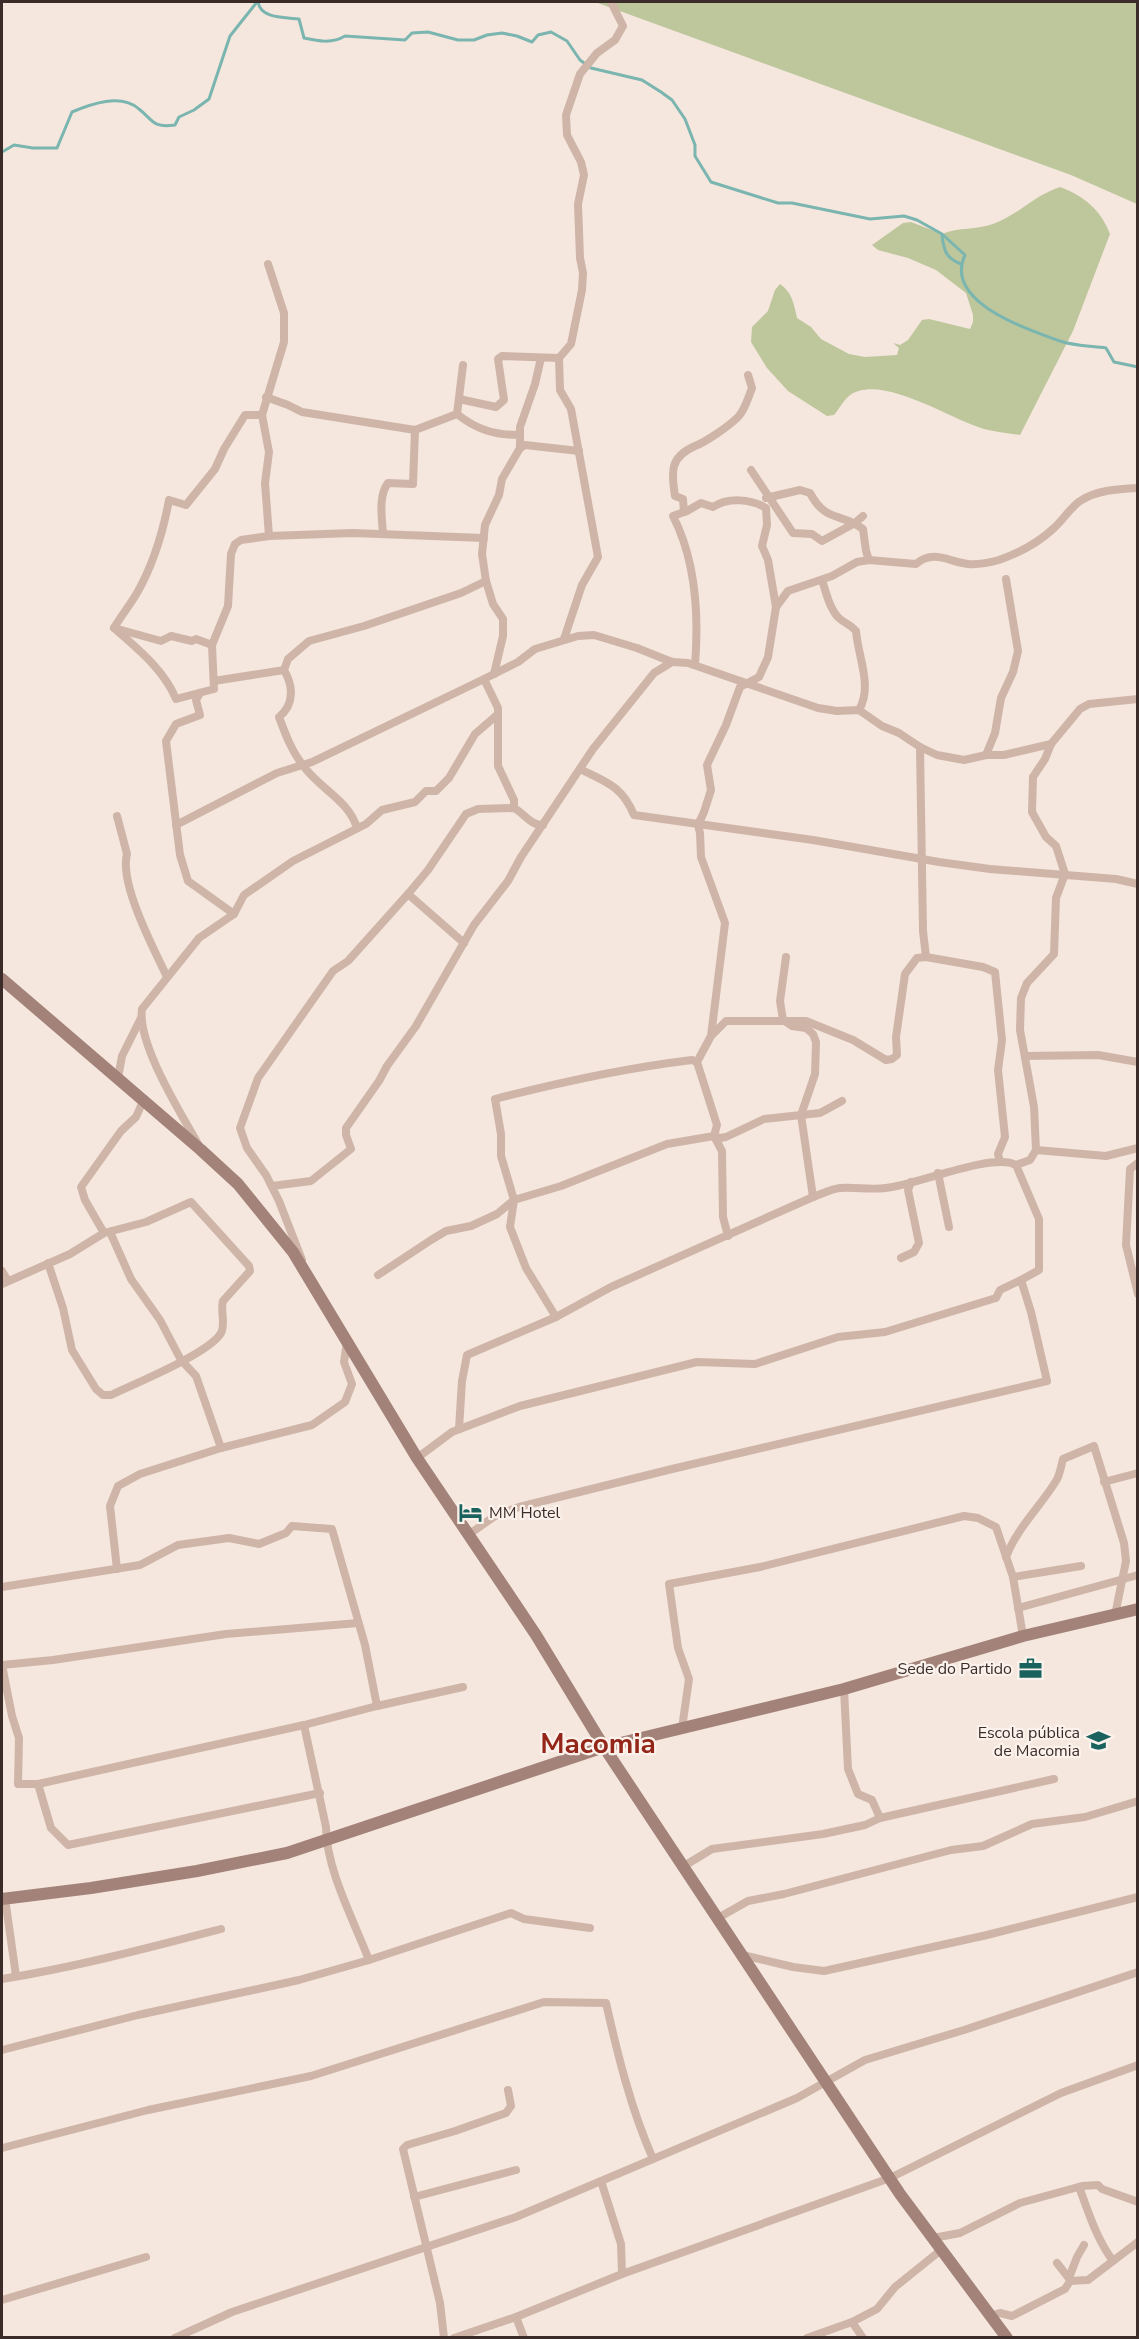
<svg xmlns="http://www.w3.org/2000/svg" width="1139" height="2339" font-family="'Nunito Sans',sans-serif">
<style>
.green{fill:#bec69c}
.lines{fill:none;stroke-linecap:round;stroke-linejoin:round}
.stream{stroke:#7ab5b0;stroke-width:3}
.street{stroke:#cfb5a8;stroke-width:8}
.secondary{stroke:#a38379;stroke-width:12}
.labels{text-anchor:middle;stroke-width:4.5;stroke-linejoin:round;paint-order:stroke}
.poi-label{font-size:16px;fill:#3b2c29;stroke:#fcf2ec;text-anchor:end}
.town-label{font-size:28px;font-weight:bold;fill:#932619;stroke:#fcf2ec}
</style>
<rect width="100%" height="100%" fill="#f5e7de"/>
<!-- green -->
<g class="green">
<path d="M595 2H1137V204L1071 175Z"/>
<path d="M1060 187C1084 196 1101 210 1110 234L1073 331 1020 435C1008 433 995 432 984 429 951 420 880 372 849 396 843 401 839 409 834 415L827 416 788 391 767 368 751 342 752 327 768 311 775 290 780 284C792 292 794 304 797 318L811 327 821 339 849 354 865 357 897 355 899 348 893 343 900 345 908 340 922 320 929 319 970 329 973 322V315L966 293 936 270 908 258 878 250 872 245 903 223 911 222 942 234C959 227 977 230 993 224 1018 215 1035 195 1060 187Z"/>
</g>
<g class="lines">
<!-- stream -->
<g class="stream">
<path d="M258 2C261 19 284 17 299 19L304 38C318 41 332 44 345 36L405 40 412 33 428 32 458 40H474L487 35 502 33 517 36 532 42 538 35 551 32 567 41 580 60 591 68 642 80 661 92 672 100 685 119 695 145V156L711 182 778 203H792L870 219 904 216 917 220 942 234 965 255C943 302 1028 330 1060 341 1074 346 1091 346 1106 348L1114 362 1138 367"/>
<path d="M2 152 14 145 33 148H57L72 112C91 104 121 93 139 109 154 121 152 128 175 125L179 117 194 110 209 99 230 36 257 2"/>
<path d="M942 236C944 251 946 258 961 264"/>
</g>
<!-- street -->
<g class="street">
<path d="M266 397 288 405 302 412 415 430"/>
<path d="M459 399 496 407 504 400 498 359 502 356 559 358"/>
<path d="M457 414C477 430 495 435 519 435"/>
<path d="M520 448V427L535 384 541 358"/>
<path d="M751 470 793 533 812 534 822 541 855 523 863 516"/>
<path d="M766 498 800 490 810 493C826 523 840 512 863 529L866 551 869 560"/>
<path d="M684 512 683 499 675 496C671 471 670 457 695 446 706 442 729 426 738 417 745 410 748 398 752 388L748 375"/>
<path d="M383 534C382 518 378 496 388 483L413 484 415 430 457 414 463 365"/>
<path d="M269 536 353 533 484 538"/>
<path d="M822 580C826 592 830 611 840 619 846 624 851 625 856 631 858 657 873 686 859 710"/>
<path d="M114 628C121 616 130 605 137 593 153 565 163 532 169 500L186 505 215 469 224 449 245 415H262"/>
<path d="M564 639 582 585 598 557 571 409 560 390 559 358 571 344 582 290 583 273 580 258 578 204 584 175 581 162 567 135 566 115 580 74 597 53 615 40 623 26 611 2"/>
<path d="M212 645 196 639 192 641 171 636 161 641 114 628C138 649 164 670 176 699L214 689 212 645 228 606 231 554 235 544 241 540 269 536 265 483 269 452 262 415 284 342V313L268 264"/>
<path d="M695 665C699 615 696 561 673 516L687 511 701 503 713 507C728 497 751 499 766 508L767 525 762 546 768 560 776 607"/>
<path d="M284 670 288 659 309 641 364 626 461 593 486 581"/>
<path d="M494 674 503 636V619L493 604 486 581 482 554 485 525 499 495 502 479 520 448 525 445 579 451"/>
<path d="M484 679 518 662 535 649 578 636 594 635 637 648 672 662 688 663 818 708 837 711 859 710 882 726 899 733 920 747 937 755 964 760 986 755H1004L1051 744"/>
<path d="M214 681 284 670C293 685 295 704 279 717 285 733 291 750 302 764 318 788 348 799 357 828"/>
<path d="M200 693 196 700 200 715 176 724 166 741 180 855 188 881 234 914"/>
<path d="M920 747 923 931 926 957"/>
<path d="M986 755 995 733 1001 698 1013 672 1018 651 1006 579"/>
<path d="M580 769C606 782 622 786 634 815L813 840 939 862 990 869 1116 879 1138 884"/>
<path d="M117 816 127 854C119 884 154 949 167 977"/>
<path d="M176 825 277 773 312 762 484 679 498 708V766L514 800V808"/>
<path d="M408 894 464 943"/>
<path d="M786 957 780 1001 783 1020 792 1026 806 1028 813 1034 816 1042 815 1074 801 1115 813 1197"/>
<path d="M712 1035 726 1021H806L853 1040 886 1060 892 1059 897 1055 896 1037 905 974 917 958 926 957 983 967 995 972 1002 1040 998 1070 1005 1137 998 1154 1000 1162"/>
<path d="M1025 1056 1098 1055 1138 1062"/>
<path d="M118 1078 122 1056 141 1018"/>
<path d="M714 1136 720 1138 726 1137 764 1119 820 1113 842 1101"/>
<path d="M714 1136 722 1151 723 1217 728 1236"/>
<path d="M198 1144C181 1113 137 1044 142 1009L199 938 234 914 244 895 293 861 366 824 382 810 415 802 426 791H436L449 778 475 734 497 715"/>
<path d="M1036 1150 1106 1156 1138 1148"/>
<path d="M1138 1163 1130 1169 1126 1245 1138 1294"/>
<path d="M938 1173 949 1227"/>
<path d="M272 1186 311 1181 351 1149 346 1135V1128L379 1081 387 1066 416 1026 474 925 508 881 521 857 593 749 654 673 672 662"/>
<path d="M110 1232 131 1279 160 1320 181 1360 196 1376 221 1448 312 1425 345 1402 352 1384 344 1362 347 1342"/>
<path d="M104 1233 85 1200 81 1187 121 1131 136 1117 144 1099"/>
<path d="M901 1258 914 1252 919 1243 908 1190 911 1182"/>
<path d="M302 1260 279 1201 266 1175 247 1148 240 1128 258 1078 333 971 348 961 408 894 428 870 466 814 478 809 514 808C525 814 530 825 543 825"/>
<path d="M2 1271 8 1281"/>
<path d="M378 1275 431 1240 446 1231 471 1226 497 1214 514 1200 501 1156V1134L495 1099C561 1082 625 1068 692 1060L697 1062"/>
<path d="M2 1284 70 1254 104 1233 146 1222 191 1202 249 1266 250 1271 223 1301C220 1311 226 1324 221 1333 210 1353 134 1384 111 1395H103L96 1389 72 1350 63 1308 48 1263"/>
<path d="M556 1317 526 1268 510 1227 514 1200 561 1186 667 1144 714 1136 717 1125 697 1062 711 1036 725 923 701 857 700 833 698 825 704 812 711 790 707 765 726 725 740 687 759 677 768 657 776 607 788 591 832 576 857 562 869 560 916 564C934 549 949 562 968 564 979 565 988 563 999 560 1019 553 1039 542 1054 528 1063 520 1070 508 1080 501 1097 490 1118 489 1138 488"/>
<path d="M459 1429 462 1381 467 1355 556 1317 611 1287 813 1197C822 1194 831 1189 840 1188 855 1187 871 1190 886 1188 914 1186 992 1152 1016 1165"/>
<path d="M417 1458 452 1432 520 1406 697 1362 755 1364 838 1337 885 1332 996 1298 1000 1290 1021 1280"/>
<path d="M1104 1482 1138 1473"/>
<path d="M468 1535 495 1516 519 1507 672 1469 1047 1381 1031 1312 1021 1280 1039 1270V1219L1016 1165 1030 1160 1036 1150 1034 1107 1020 1030 1021 998 1027 983 1054 954 1056 898 1065 874 1056 846 1046 837 1032 812 1033 777 1045 759 1051 744 1080 709 1089 704 1138 699"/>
<path d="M1006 1557C1017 1528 1040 1507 1056 1481 1060 1475 1061 1466 1063 1459L1094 1446 1124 1543 1126 1561 1115 1615"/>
<path d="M117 1569 110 1506 118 1486 140 1474 221 1448"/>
<path d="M1013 1577 1081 1566"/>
<path d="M2 1587 140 1565 178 1545 229 1538 259 1544 286 1533 292 1526 332 1529 365 1645 377 1706 463 1687"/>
<path d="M1018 1608 1138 1575"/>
<path d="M2 1665 12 1716 19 1738 18 1784H38L304 1725 377 1706"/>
<path d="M2 1665 53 1660 226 1634 358 1623"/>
<path d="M844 1689 848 1769 858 1794 872 1800 880 1818"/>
<path d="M304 1725 326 1827C326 1869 354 1921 369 1960"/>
<path d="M682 1728 689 1679 678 1648 669 1584 760 1567 964 1516 978 1518 996 1527 1013 1577 1023 1636"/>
<path d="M38 1784 51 1828 68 1845 320 1793"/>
<path d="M684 1866 712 1849 823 1834 865 1825 880 1818 1054 1779"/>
<path d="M5 1898 16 1976"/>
<path d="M718 1918 748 1901 784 1894 951 1850 983 1846 1032 1824 1085 1817 1138 1801"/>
<path d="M743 1955 793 1967 824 1971 987 1935 1138 1897"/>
<path d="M2 1979C76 1967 148 1948 221 1929"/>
<path d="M2 2050 138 2015 299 1980 369 1960 511 1913 524 1919 590 1928"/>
<path d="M2 2148 148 2110 311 2076 544 2002 606 2003C618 2056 631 2109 653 2159"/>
<path d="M601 2181 621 2244 622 2274"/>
<path d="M1079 2187C1089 2213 1096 2238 1113 2261"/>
<path d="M414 2197 516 2170"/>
<path d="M933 2238 960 2233 1020 2203 1082 2186 1098 2185 1102 2189 1138 2202"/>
<path d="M1057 2263 1071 2281"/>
<path d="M1069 2278 1077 2257 1084 2245"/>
<path d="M2 2300 146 2257"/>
<path d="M989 2316 1000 2313 1012 2316 1065 2289 1070 2281 1088 2280 1138 2242"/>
<path d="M516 2317 524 2338"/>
<path d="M852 2322 863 2338"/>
<path d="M175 2338 232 2312 516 2217 797 2098 865 2060 964 2030 1138 1972"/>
<path d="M444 2338 440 2303 403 2149 407 2145 455 2131 506 2113 511 2106 508 2090"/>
<path d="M454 2338 516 2317 622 2274 890 2178 1061 2093 1138 2065"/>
<path d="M807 2338 852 2322 877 2309 895 2287 941 2250"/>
</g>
<!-- secondary -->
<g class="secondary">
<path d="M2 979 201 1150 238 1184 293 1252 417 1458 536 1635 604 1747 900 2194 1007 2338"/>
<path d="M2 1899 91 1888 197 1871 287 1853 604 1747 844 1689 1023 1636 1138 1609"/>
</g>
</g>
<!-- icons -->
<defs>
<symbol id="hotel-bare" viewBox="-9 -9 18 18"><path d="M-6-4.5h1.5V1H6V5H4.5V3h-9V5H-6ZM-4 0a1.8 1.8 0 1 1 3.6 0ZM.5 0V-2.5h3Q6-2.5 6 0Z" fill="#1a625d" stroke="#fcf2ec" stroke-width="2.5" paint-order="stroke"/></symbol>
<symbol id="office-bare" viewBox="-9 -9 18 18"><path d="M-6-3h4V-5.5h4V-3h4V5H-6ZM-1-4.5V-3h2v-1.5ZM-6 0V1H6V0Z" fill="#1a625d" stroke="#fcf2ec" stroke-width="2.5" paint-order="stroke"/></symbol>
<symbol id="school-bare" viewBox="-9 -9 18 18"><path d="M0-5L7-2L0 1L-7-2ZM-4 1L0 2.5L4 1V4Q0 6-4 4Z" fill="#1a625d" stroke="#fcf2ec" stroke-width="2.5" paint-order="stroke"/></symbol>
</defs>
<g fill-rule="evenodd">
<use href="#hotel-bare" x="454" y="1496" width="33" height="33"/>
<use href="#office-bare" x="1014" y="1652" width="33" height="33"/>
<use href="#school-bare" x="1082" y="1724" width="33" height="33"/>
</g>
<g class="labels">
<!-- poi labels -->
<g class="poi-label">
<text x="489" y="1518" text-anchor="start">MM Hotel</text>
<text x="1012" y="1674">Sede do Partido</text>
<text x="1080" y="1738">Escola pública<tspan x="1080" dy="18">de Macomia</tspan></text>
</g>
<!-- town labels -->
<g class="town-label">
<text x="598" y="1753">Macomia</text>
</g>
</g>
<!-- border -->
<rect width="1139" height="2339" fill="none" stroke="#3b2c29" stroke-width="6"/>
</svg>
